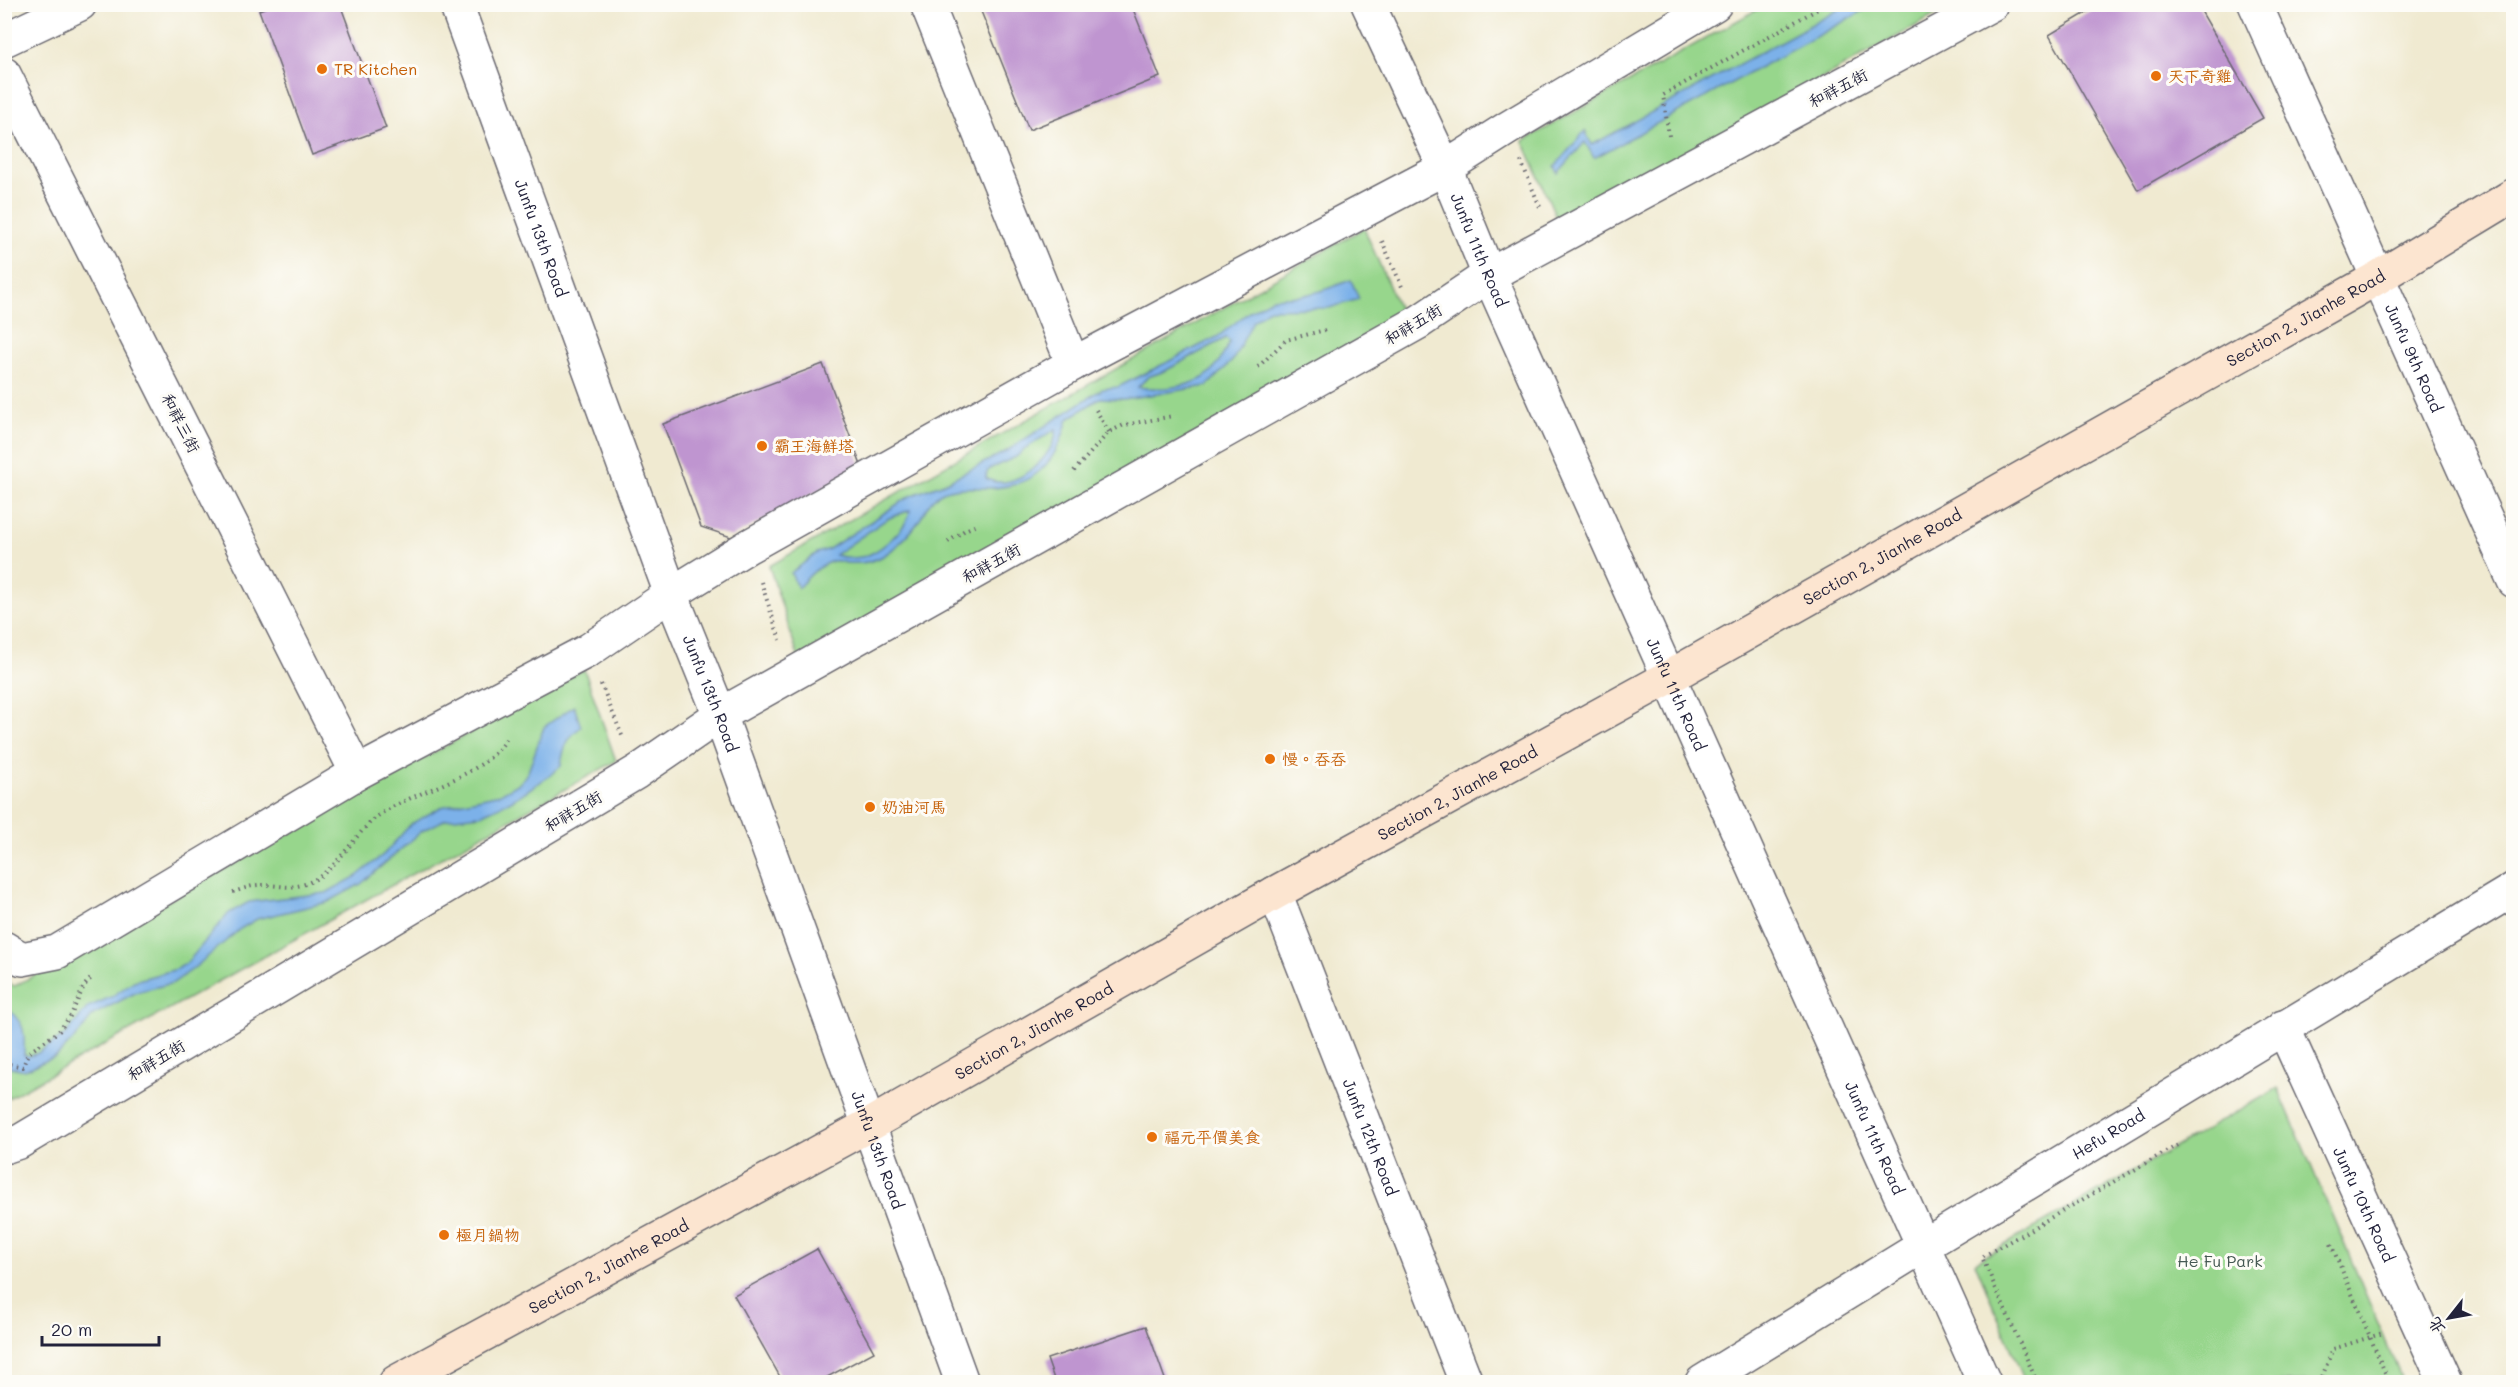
<svg xmlns="http://www.w3.org/2000/svg" width="2518" height="1387" font-family="Mali,'LXGW WenKai TC',sans-serif">
<style>
.green{fill:#97d68c;stroke:#5c7c64;stroke-width:1.5}
.water{fill:#7bb1e9;stroke:#4e6a92;stroke-width:1.5;fill-rule:evenodd}
.building{fill:#bf95d0}
.lines{fill:none;stroke-linecap:round;stroke-linejoin:round}
.street-casing{stroke:#6a6870;stroke-width:36}
.secondary-casing{stroke:#6a6870;stroke-width:36}
.path{stroke:#6a6870;stroke-width:4;stroke-dasharray:1.5 4.5;stroke-linecap:butt}
.street{stroke:#fff;stroke-width:33}
.secondary{stroke:#fce5d0;stroke-width:33}
.food-dot{fill:#e8710a;stroke:#fdfcf7;stroke-width:2}
.labels{text-anchor:middle;stroke-width:6;stroke-linejoin:round;paint-order:stroke}
.food-label{font-size:16px;fill:#c56008;stroke:#fdfcf7;text-anchor:start}
.street-label{font-size:16px;fill:#22223b;stroke:#fdfcf7}
.park-label{font-size:16px;fill:#455853;stroke:#fdfcf7}
</style>
<rect width="100%" height="100%" fill="#fdfcf7"/>
<filter id="ink" filterUnits="userSpaceOnUse"><feTurbulence type="fractalNoise" baseFrequency=".0167" numOctaves="2"/><feDisplacementMap in="SourceGraphic" scale="12" xChannelSelector="R" yChannelSelector="G"/><feConvolveMatrix kernelMatrix="1 2 1 2 8 2 1 2 1" color-interpolation-filters="sRGB"/></filter>
<filter id="wash" filterUnits="userSpaceOnUse"><feTurbulence type="fractalNoise" baseFrequency=".008" numOctaves="4" result="noise"/><feDisplacementMap in="SourceGraphic" scale="24" xChannelSelector="R" yChannelSelector="G"/><feGaussianBlur stdDeviation="1.35" result="paint"/><feColorMatrix in="noise" values="0 0 0 0 0 0 0 0 0 0 0 0 0 0 0 0 0 1.4 0 .05"/><feComposite in="paint" operator="in"/></filter>
<g filter="url(#wash)">
<rect width="100%" height="100%" fill="#f0ead1"/>
<!-- green -->
<g class="green">
<path d="M1765 5H1953L1560 226 1523 141Z"/>
<path d="M1364 228 1402 316 799 659 769 566Z"/>
<path d="M584 669 616 761 5 1100 4 983 15 986Z"/>
<path d="M2278 1088 2403 1382H2025L1975 1262Z"/>
</g>
<!-- water -->
<g class="water">
<path d="M1847 5H1874L1594 158 1585 142 1558 173 1555 166 1585 131 1592 145Z"/>
<path d="M1351 280 1359 299 1329 308 1269 309 1253 321 1233 360 1207 386 1124 399 1100 398 1068 419C1056 463 1035 488 986 488 971 488 955 486 941 493 929 500 926 510 919 521 911 533 895 549 883 556 873 562 859 564 847 563 843 563 839 560 834 561 819 564 808 577 798 588L791 573 817 553 829 549 910 496 944 483 1005 452 1102 389 1118 387 1217 337 1250 311 1273 298 1301 296 1321 291ZM1226 338 1230 341C1225 353 1215 371 1203 378 1186 388 1157 390 1138 387L1148 377 1165 371ZM1056 429C1057 455 1013 495 986 478L987 472 991 468 1016 457 1027 447ZM910 510C909 526 883 549 868 555 859 559 845 558 835 555L887 519Z"/>
<path d="M574 706 581 727C567 737 563 749 561 766L548 777 511 801 480 815 446 819 422 831 361 884 328 902 257 919 240 929 193 969 173 983 137 992 93 1015 77 1036 57 1056 25 1070 5 1066V1006C25 1024 25 1029 24 1055L30 1056 38 1053 64 1036 88 1007 111 997 134 981 177 969 187 963 229 913 249 902 326 893 357 876 384 854 411 824 441 807 500 794 520 783 528 772 544 727Z"/>
</g>
<g id="blocks">
<!-- building -->
<g class="building">
<path d="M275 4H340L386 128 312 155 259 10Z"/>
<path d="M978 4H1131L1160 77 1029 130Z"/>
<path d="M2101 4H2197L2263 118 2138 190 2049 35Z"/>
<path d="M823 364 862 468 731 537 701 527 663 424Z"/>
<path d="M817 1249 874 1352 818 1382H783L734 1295Z"/>
<path d="M1146 1326 1166 1382H1055L1047 1359Z"/>
</g>
</g>
</g>
<g filter="url(#ink)">
<use href="#blocks" fill-opacity="0" stroke="#6a6870" stroke-width="1.5"/>
<g class="lines">
<defs>
<g id="street">
<path id="s1" d="M456 4 671 594 720 715 962 1382"/>
<path d="M927 4 1073 364"/>
<path id="s2" d="M1368 4 1445 168 1489 275 1984 1382"/>
<path id="s3" d="M2255 4 2514 581"/>
<path d="M4 40 80 4"/>
<path d="M4 74 357 773"/>
<path id="s4" d="M1275 893 1466 1382"/>
<path d="M4 948 22 959 57 952 357 773 589 650 671 594 749 546 1073 364 1445 168 1508 128 1715 4"/>
<path id="s5" d="M2283 1027 2445 1382"/>
<path d="M4 1147 19 1142 637 772 720 715 1419 322 1489 275 1992 4"/>
<path id="s6" d="M1702 1382 1923 1246 2514 889"/>
</g>
<g id="secondary">
<path id="s7" d="M396 1382 869 1125 1275 893 1669 677 2377 278 2514 195"/>
</g>
</defs>
<!-- street casing -->
<use href="#street" class="street-casing"/>
<!-- secondary casing -->
<use href="#secondary" class="secondary-casing"/>
<!-- path -->
<g class="path">
<path d="M1669 136 1663 95 1827 4"/>
<path d="M1521 161 1540 207"/>
<path d="M1382 241 1403 289"/>
<path d="M1258 367 1286 340 1325 330"/>
<path d="M1096 410 1109 432"/>
<path d="M1074 471 1109 432 1124 425 1173 416"/>
<path d="M948 542 965 530 977 525"/>
<path d="M761 582 780 640"/>
<path d="M601 684 623 738"/>
<path d="M233 892C241 890 251 885 260 885 277 884 287 890 305 884 339 872 353 832 382 813 417 790 489 775 507 737"/>
<path d="M4 1063 23 1067 28 1053 59 1031 71 1015 84 986 93 976"/>
<path d="M2331 1244 2389 1382"/>
<path d="M2037 1382 1982 1257 2178 1145"/>
<path d="M2320 1382 2333 1349 2383 1333"/>
</g>
<!-- street -->
<use href="#street" class="street"/>
<!-- secondary -->
<use href="#secondary" class="secondary"/>
</g>
</g>
<!-- markers -->
<g class="food-dot">
<circle cx="322" cy="69" r="6"/>
<circle cx="2156" cy="76" r="6"/>
<circle cx="762" cy="446" r="6"/>
<circle cx="1270" cy="759" r="6"/>
<circle cx="870" cy="807" r="6"/>
<circle cx="1152" cy="1137" r="6"/>
<circle cx="444" cy="1235" r="6"/>
</g>
<g class="labels">
<!-- food labels -->
<g class="food-label">
<text x="334" y="75">TR Kitchen</text>
<text x="2168" y="82">天下奇雞</text>
<text x="774" y="452">霸王海鮮塔</text>
<text x="1282" y="765">慢。吞吞</text>
<text x="882" y="813">奶油河馬</text>
<text x="1164" y="1143">福元平價美食</text>
<text x="456" y="1241">極月鍋物</text>
</g>
<!-- street labels -->
<g class="street-label">
<text transform="translate(1838 88) rotate(-28)" y="6">和祥五街</text>
<text dy="6" stroke="none"><textPath href="#s1" startOffset="249">Junfu 13th Road</textPath></text>
<text dy="6" stroke="none"><textPath href="#s2" startOffset="270">Junfu 11th Road</textPath></text>
<text dy="6" stroke="none"><textPath href="#s7" startOffset="2186">Section 2, Jianhe Road</textPath></text>
<text transform="translate(1413 324) rotate(-31)" y="6">和祥五街</text>
<text dy="6" stroke="none"><textPath href="#s3" startOffset="388">Junfu 9th Road</textPath></text>
<text transform="translate(181 423) rotate(63)" y="6">和祥三街</text>
<text dy="6" stroke="none"><textPath href="#s7" startOffset="1700">Section 2, Jianhe Road</textPath></text>
<text transform="translate(991 563) rotate(-29)" y="6">和祥五街</text>
<text dy="6" stroke="none"><textPath href="#s1" startOffset="735">Junfu 13th Road</textPath></text>
<text dy="6" stroke="none"><textPath href="#s2" startOffset="756">Junfu 11th Road</textPath></text>
<text dy="6" stroke="none"><textPath href="#s7" startOffset="1214">Section 2, Jianhe Road</textPath></text>
<text transform="translate(573 811) rotate(-31)" y="6">和祥五街</text>
<text dy="6" stroke="none"><textPath href="#s7" startOffset="728">Section 2, Jianhe Road</textPath></text>
<text transform="translate(156 1060) rotate(-31)" y="6">和祥五街</text>
<text dy="6" stroke="none"><textPath href="#s6" startOffset="476">Hefu Road</textPath></text>
<text dy="6" stroke="none"><textPath href="#s2" startOffset="1242">Junfu 11th Road</textPath></text>
<text dy="6" stroke="none"><textPath href="#s4" startOffset="262">Junfu 12th Road</textPath></text>
<text dy="6" stroke="none"><textPath href="#s1" startOffset="1221">Junfu 13th Road</textPath></text>
<text dy="6" stroke="none"><textPath href="#s5" startOffset="195">Junfu 10th Road</textPath></text>
<text dy="6" stroke="none"><textPath href="#s7" startOffset="242">Section 2, Jianhe Road</textPath></text>
</g>
<!-- park labels -->
<g class="park-label">
<text x="2220" y="1267">He Fu Park</text>
</g>
</g>
<!-- margin -->
<rect width="2518" height="1387" fill="none" stroke="#fdfcf7" stroke-width="24"/>
<!-- north arrow -->
<g transform="translate(2449 1318) rotate(239)" stroke="#fdfcf7" stroke-width="4.5" paint-order="stroke">
<path d="M0-4.5L10 22L0 15L-10 22Z" fill="#22223b"/>
<text y="-9" font-size="16" font-weight="bold" text-anchor="middle" fill="#22223b">北</text>
</g>
<!-- scale -->
<path d="M42 1336v9h117v-9" fill="none" stroke="#22223b" stroke-width="3"/>
<text x="51" y="1336" font-size="18" fill="#22223b" stroke="#fdfcf7" stroke-width="4.5" paint-order="stroke">20 m</text>
</svg>
